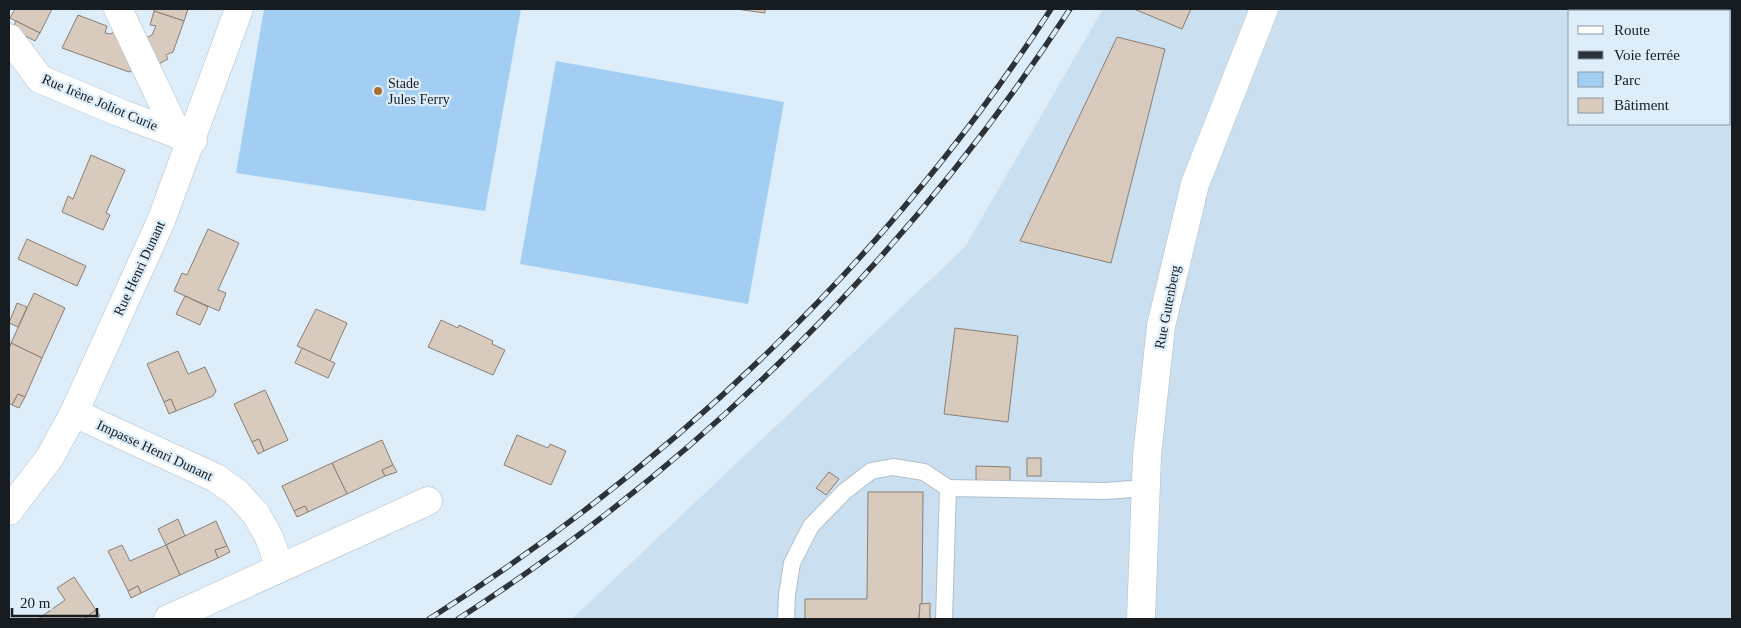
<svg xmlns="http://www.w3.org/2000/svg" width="1741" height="628" font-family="'Times New Roman',serif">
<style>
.built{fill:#cadff0;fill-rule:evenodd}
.green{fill:#a1cef2}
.building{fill:#d8cabc;stroke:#8b7e72}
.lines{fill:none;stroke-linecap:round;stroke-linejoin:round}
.service-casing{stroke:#b0bfcb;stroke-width:18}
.minor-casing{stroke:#b0bfcb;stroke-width:29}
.service{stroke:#fff;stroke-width:16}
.minor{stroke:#fff;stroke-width:28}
.rail-casing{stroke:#2c3338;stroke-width:5.5}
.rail{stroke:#ddedfa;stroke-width:4;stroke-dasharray:11;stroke-linecap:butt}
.poi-dot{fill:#a96f2e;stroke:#ddedfa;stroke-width:2}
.labels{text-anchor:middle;stroke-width:4.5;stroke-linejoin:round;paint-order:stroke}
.poi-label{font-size:14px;fill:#161c20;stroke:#ddedfa;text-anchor:start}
.street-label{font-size:14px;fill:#161c20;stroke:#ddedfa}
</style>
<rect width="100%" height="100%" fill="#ddedfa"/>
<!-- built -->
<path class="built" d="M1103 9H1732V619H572L965 247ZM1570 11H1730V124H1570Z"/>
<!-- green -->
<g class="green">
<path d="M264 9H521L485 211 236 173Z"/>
<path d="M556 61 784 102 748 304 520 264Z"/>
</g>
<!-- building -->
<g class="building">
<path d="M15 9H52L40 33 10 18Z"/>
<path d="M155 9H188L184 21 154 11Z"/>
<path d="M736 9H765V13Z"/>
<path d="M1134 9H1191L1182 29Z"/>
<path d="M154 11 184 21 173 52 166 55 168 59 153 67 140 41 152 35 156 26 150 25Z"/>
<path d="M78 15 107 26 105 33 110 34 121 29 139 67 129 72 62 48Z"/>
<path d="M16 21 40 33 35 41 12 29Z"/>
<path d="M1117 37 1165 49 1111 263 1020 241Z"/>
<path d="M91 155 125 170 106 213 110 215 103 230 62 212 68 196 73 199Z"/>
<path d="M208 229 239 243 218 290 226 293 219 311 174 291 182 273 187 275Z"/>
<path d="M27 239 86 266 77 286 18 259Z"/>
<path d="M34 293 65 308 42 358 11 343Z"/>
<path d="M185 296 208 307 200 325 176 314Z"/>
<path d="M17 303 27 307 18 327 9 323Z"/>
<path d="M316 309 347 323 330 361 297 346Z"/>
<path d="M441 320 458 328 459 325 493 341 492 344 505 350 493 375 428 347Z"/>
<path d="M955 328 1018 336 1008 422 944 414Z"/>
<path d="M11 343 42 358 25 397 18 394 12 405 9 403V349Z"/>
<path d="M302 348 335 363 328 378 295 363Z"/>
<path d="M178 351 188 374 205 367 216 391 213 396 176 411 171 399 164 402 147 364Z"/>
<path d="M265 390 288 440 264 451 259 439 252 442 234 404Z"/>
<path d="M18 394 25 397 19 408 12 405Z"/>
<path d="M171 399 176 411 169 414 164 402Z"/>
<path d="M517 435 548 448 550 444 566 451 551 485 504 465Z"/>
<path d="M259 439 264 451 258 454 252 442Z"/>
<path d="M382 440 393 465 382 470 385 476 347 494 332 463Z"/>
<rect x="1027" y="458" width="14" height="18"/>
<path d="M332 463 347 494 308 512 305 506 294 511 282 486Z"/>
<path d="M393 465 397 472 385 476 382 470Z"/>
<path d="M976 466 1010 467V485L976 484Z"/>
<path d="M829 472 839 479 826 495 816 488Z"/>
<path d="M868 492H923L922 604H920L919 619H805V599H867Z"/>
<path d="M305 506 308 512 297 517 294 511Z"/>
<path d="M178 519 185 536 166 545 158 529Z"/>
<path d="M216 521 227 546 215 550 218 558 180 575 166 545Z"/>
<path d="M122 545 130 561 166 545 180 575 141 593 138 586 128 591 108 551Z"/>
<path d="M227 546 230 552 218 558 215 550Z"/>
<path d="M74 577 96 610 85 618 86 619H38L65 600 57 588Z"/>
<path d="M138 586 141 593 131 598 128 591Z"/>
<path d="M930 603V619H919L920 604Z"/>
<path d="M96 610 100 616 96 619H86L85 618Z"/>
</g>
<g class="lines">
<defs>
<g id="service">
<path d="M786 619 787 595 792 563 811 526 844 492 871 471 893 467 924 472 948 488"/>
<path d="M944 619 948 488 1105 491 1146 488"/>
</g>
<g id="minor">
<path d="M118 9 178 135"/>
<path d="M9 38 40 79 118 112 193 140"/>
<path d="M74 413 216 478 237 493 256 514 269 537 280 568"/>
<path d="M9 511 50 457 74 413 161 221 239 9"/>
<path d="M168 619 428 501"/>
<path d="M1141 619 1147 456 1161 326 1195 184 1264 9"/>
</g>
</defs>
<!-- service casing -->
<use href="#service" class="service-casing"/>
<!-- minor casing -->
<use href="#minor" class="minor-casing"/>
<!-- service -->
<use href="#service" class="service"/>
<!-- minor -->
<use href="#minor" class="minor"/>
<defs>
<g id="rail">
<path d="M429 619C675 463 893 254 1051 9"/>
<path d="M458 619C702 462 912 252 1070 9"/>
</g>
</defs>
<!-- rail casing -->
<use href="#rail" class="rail-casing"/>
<!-- rail -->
<use href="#rail" class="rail"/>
</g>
<!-- markers -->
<circle class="poi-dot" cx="378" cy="91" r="5"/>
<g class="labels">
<!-- poi labels -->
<g class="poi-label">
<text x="388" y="88">Stade<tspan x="388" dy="16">Jules Ferry</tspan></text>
</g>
<!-- street labels -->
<g class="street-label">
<text transform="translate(100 102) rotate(23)" y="5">Rue Irène Joliot Curie</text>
<text transform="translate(139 268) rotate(-65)" y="5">Rue Henri Dunant</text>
<text transform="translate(1167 307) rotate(-79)" y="5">Rue Gutenberg</text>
<text transform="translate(155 450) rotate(25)" y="5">Impasse Henri Dunant</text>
</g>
</g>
<!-- border -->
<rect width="1741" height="628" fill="none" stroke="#161c20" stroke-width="20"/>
<!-- legend -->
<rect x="1568" y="10" width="162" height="115" fill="#ddedfa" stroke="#8d99a3"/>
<rect x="1578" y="26" width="25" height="8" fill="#ffffff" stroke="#8d99a3"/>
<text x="1614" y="35" font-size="15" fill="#161c20">Route</text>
<rect x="1578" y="51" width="25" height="8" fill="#2c3338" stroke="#8d99a3"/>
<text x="1614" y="60" font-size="15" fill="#161c20">Voie ferrée</text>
<rect x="1578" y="72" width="25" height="15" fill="#a1cef2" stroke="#8d99a3"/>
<text x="1614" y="85" font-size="15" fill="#161c20">Parc</text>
<rect x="1578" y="98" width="25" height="15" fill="#d8cabc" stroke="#8d99a3"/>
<text x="1614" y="110" font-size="15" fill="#161c20">Bâtiment</text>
<!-- scale -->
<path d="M12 608v8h85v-8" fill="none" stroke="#161c20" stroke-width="2.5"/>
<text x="20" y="608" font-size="15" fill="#161c20" stroke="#ddedfa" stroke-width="4" paint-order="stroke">20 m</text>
</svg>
